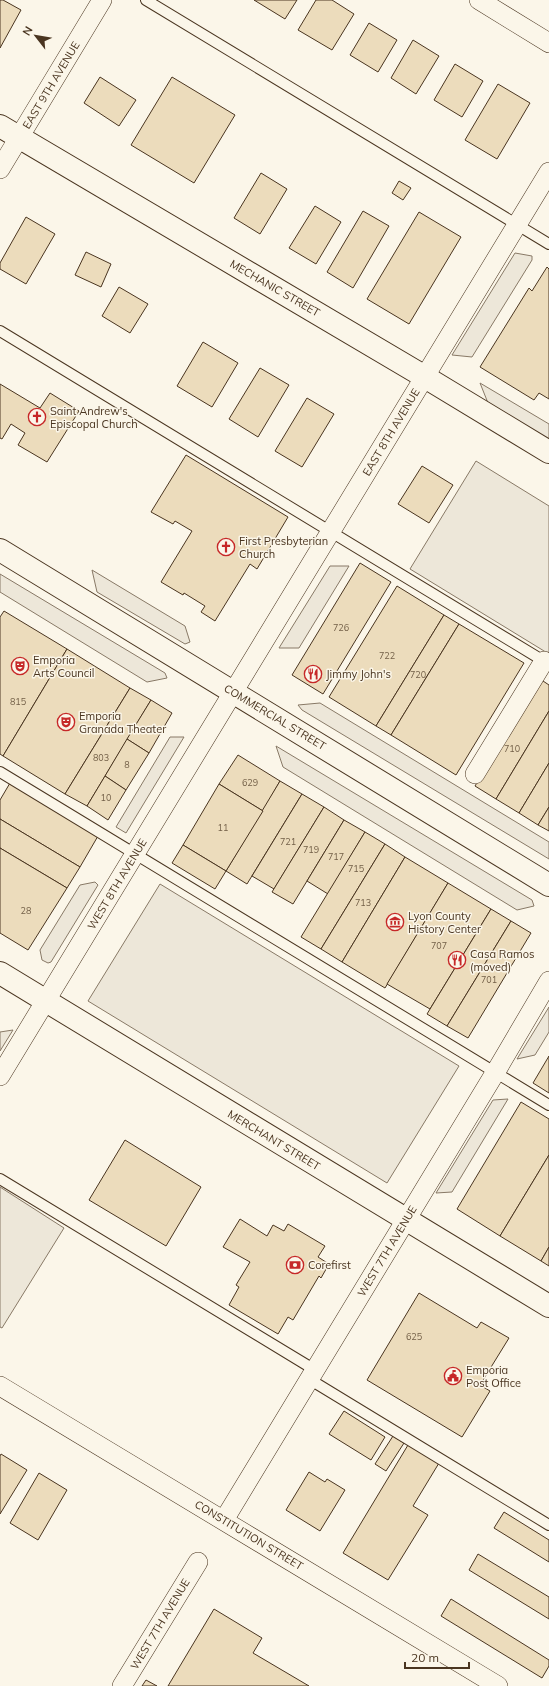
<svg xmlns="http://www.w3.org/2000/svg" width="549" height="1686" font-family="Mulish,sans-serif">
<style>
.parking{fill:#ede7d9;stroke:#887966}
.building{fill:#ecdcbc;stroke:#4a3520}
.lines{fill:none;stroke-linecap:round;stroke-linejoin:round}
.lane-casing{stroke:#4a3520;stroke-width:12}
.street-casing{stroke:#4a3520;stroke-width:20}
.secondary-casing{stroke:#4a3520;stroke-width:24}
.lane{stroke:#fbf6e9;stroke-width:10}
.street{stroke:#fbf6e9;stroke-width:19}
.secondary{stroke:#fbf6e9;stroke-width:22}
.labels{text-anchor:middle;stroke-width:3;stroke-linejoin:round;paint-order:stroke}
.number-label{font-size:9px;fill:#725f47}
.street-label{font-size:11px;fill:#4a3520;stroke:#fbf6e9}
.poi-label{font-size:11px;fill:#4a3520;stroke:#fbf6e9;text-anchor:start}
</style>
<rect width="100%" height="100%" fill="#fbf6e9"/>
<!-- parking -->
<g class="parking">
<path d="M515 253 532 256V260L472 357 452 355Z"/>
<path d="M480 383 549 424V441L488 403Z"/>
<path d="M476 461 549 506V654L410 569Z"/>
<path d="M330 566H349L299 648H279Z"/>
<path d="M92 570 185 626 190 642 185 644 97 592Z"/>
<path d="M0 574 165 673 167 678 147 682 0 592Z"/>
<path d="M320 703 549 842V859L302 710 298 705Z"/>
<path d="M170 737H184L126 833 116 827Z"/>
<path d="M276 746 532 900 534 906 517 910 283 767Z"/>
<path d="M95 882 98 885 51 962 48 963 42 960 40 950 80 885Z"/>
<path d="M160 884 459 1066 387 1183 88 1001Z"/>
<path d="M549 1007V1032L535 1055 517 1059Z"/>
<path d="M13 1030 0 1051V1032Z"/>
<path d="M508 1099 452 1192 436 1193 493 1100Z"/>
<path d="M0 1187 64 1228 2 1328 0 1327Z"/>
</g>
<!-- building -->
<g class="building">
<path d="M0 0H3L21 10 0 48Z"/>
<path d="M254 0H297L285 19Z"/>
<path d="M316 0H332L354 14 332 50 298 30Z"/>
<path d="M369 23 397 40 378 72 350 55Z"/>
<path d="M413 40 439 56 416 94 391 78Z"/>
<path d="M455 64 483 81 462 117 434 100Z"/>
<path d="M100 77 136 100 119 126 84 103Z"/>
<path d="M172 77 235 115 194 183 131 145Z"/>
<path d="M498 84 530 103 497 159 465 140Z"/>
<path d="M261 173 287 189 260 234 234 218Z"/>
<path d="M399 181 411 188 403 200 392 193Z"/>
<path d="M315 206 341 222 316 264 289 248Z"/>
<path d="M363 211 389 226 353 288 327 272Z"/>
<path d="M419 212 461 237 409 324 367 299Z"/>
<path d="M26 217 55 234 26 284 0 269V263Z"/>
<path d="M86 252 111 264 101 287 75 275Z"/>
<path d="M547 267 549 269V399L539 393 534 400 480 367 529 288 532 291Z"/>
<path d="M119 287 148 304 130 333 102 316Z"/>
<path d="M203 342 238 363 212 407 177 386Z"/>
<path d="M260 368 289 385 258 437 229 419Z"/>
<path d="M0 384 40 408 50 393 79 411 47 462 18 445 25 433 11 424 2 439 0 438Z"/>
<path d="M307 398 334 414 302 467 275 451Z"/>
<path d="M186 455 288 517 257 569 250 564 215 621 201 612 205 606 184 593 183 595 161 582 192 531 175 521 173 524 151 512Z"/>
<path d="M422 466 453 485 429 523 398 504Z"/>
<path d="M360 563 391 582 323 694 292 675Z"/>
<path d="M397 586 444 615 376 726 329 697Z"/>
<path d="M4 611 67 649 3 756 0 754V617Z"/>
<path d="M444 615 459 624 391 735 376 726Z"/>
<path d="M459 624 524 663 456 775 391 735Z"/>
<path d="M67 649 130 688 65 794 3 756Z"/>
<path d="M540 679 549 685V711L496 799 475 786Z"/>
<path d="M130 688 151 700 87 806 65 794Z"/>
<path d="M151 700 172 713 149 753 127 739Z"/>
<path d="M549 711V763L519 813 496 799Z"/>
<path d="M127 739 149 753 126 790 105 776Z"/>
<path d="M238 755 280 781 263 811 219 784Z"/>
<path d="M549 763V807L538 825 519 813Z"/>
<path d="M105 776 126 790 108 820 87 806Z"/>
<path d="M280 781 302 794 247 884 226 871Z"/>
<path d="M10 783 98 836 80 867 0 819V800Z"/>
<path d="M219 784 263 811 226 871 183 845Z"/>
<path d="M302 794 324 807 274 889 252 876Z"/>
<path d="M324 807 344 820 293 904 272 892Z"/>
<path d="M549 807V831L538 825Z"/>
<path d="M0 819 80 867 67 888 0 848Z"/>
<path d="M344 820 365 832 328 894 307 881Z"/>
<path d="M365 832 385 844 321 949 301 937Z"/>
<path d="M385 844 405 857 342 962 321 949Z"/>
<path d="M183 845 226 871 215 889 172 863Z"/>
<path d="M0 848 67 888 28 950 0 933Z"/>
<path d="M405 857 448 883 385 988 342 962Z"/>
<path d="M448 883 491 909 430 1009 387 984Z"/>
<path d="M491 909 511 921 447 1026 427 1014Z"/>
<path d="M511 921 531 933 468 1038 447 1026Z"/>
<path d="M549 1056V1093L533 1083Z"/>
<path d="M521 1102 549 1119V1155L500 1236 457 1209Z"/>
<path d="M125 1140 201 1187 166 1246 89 1200Z"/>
<path d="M549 1155V1247L541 1261 500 1236Z"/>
<path d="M240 1219 267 1236 273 1225 284 1231 288 1224 325 1246 318 1257 329 1264 321 1278 319 1276 293 1320 288 1317 278 1334 229 1305 239 1287 236 1285 250 1262 223 1247Z"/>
<path d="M549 1247V1266L541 1261Z"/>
<path d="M419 1293 477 1328 481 1322 509 1338 480 1385 490 1391 462 1437 367 1380Z"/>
<path d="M344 1411 385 1437 371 1460 329 1434Z"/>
<path d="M393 1436 404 1443 386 1471 375 1464Z"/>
<path d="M408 1445 439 1463 413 1506 428 1515 388 1580 343 1553Z"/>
<path d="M1 1454 27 1470 0 1514V1456Z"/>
<path d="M309 1472 325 1482 327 1479 345 1490 320 1531 286 1510Z"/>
<path d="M39 1473 67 1490 38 1540 10 1523Z"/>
<path d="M504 1512 549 1540V1562L494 1528Z"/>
<path d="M478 1554 549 1597V1619L469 1570Z"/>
<path d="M451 1599 549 1660V1666L542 1678 441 1616Z"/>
<path d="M214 1609 262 1638 253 1653 309 1686H168Z"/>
<path d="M146 1680 157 1686H142Z"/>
</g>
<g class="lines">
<defs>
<g id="lane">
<path d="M146 0 549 244"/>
<path d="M0 331 547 663"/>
<path d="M0 772 549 1105"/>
<path d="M0 1179 315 1370"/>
<path d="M309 1379 549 1525"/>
</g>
<g id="street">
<path d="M479 0 549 43"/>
<path d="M0 169 102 0"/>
<path d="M475 774 544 661"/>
<path d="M0 1076 549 172"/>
<path d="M0 1386 498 1686"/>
<path d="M224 1520 495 1073 549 981"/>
<path d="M122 1686 198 1562"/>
</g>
<g id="secondary">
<path d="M0 126 425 377 549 452"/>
<path d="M0 550 549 885"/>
<path d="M0 973 549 1306"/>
</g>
</defs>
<!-- lane casing -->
<use href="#lane" class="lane-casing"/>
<!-- street casing -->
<use href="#street" class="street-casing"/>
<!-- secondary casing -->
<use href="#secondary" class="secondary-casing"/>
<!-- lane -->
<use href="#lane" class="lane"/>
<!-- street -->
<use href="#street" class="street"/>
<!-- secondary -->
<use href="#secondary" class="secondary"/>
</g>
<!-- icons -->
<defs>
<symbol id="church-ring" viewBox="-11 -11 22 22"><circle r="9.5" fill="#fbf6e9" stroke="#c62828" stroke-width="1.5"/><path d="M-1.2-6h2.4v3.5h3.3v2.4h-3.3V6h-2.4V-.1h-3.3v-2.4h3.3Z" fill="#c62828"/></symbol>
<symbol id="theatre-ring" viewBox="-11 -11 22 22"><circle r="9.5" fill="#fbf6e9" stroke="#c62828" stroke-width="1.5"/><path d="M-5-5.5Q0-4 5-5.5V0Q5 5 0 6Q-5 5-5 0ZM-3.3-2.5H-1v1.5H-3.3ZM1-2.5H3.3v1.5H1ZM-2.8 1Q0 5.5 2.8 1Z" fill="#c62828"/></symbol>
<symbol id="restaurant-ring" viewBox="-11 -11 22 22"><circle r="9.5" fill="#fbf6e9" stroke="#c62828" stroke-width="1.5"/><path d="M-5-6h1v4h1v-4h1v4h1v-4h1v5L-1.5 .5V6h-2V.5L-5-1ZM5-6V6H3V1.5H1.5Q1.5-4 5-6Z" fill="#c62828"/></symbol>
<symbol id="museum-ring" viewBox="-11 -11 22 22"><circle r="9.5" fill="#fbf6e9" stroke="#c62828" stroke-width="1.5"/><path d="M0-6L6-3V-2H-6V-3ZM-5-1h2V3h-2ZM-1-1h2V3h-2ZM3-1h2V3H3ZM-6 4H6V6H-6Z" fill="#c62828"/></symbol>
<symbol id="bank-ring" viewBox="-11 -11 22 22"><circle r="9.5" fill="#fbf6e9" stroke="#c62828" stroke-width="1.5"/><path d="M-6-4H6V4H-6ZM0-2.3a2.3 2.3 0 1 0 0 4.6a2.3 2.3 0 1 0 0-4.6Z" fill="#c62828"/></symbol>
<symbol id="civic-ring" viewBox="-11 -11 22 22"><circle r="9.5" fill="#fbf6e9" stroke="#c62828" stroke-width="1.5"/><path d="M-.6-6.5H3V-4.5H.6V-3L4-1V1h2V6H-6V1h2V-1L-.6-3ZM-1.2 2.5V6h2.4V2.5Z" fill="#c62828"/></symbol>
</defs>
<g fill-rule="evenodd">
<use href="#church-ring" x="27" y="407" width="20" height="20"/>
<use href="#church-ring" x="216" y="537" width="20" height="20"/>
<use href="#theatre-ring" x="10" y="656" width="20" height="20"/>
<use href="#restaurant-ring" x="303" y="664" width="20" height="20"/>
<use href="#theatre-ring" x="56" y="712" width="20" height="20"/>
<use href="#museum-ring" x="385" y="912" width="20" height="20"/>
<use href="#restaurant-ring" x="447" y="950" width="20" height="20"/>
<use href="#bank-ring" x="285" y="1255" width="20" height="20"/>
<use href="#civic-ring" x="443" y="1366" width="20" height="20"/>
</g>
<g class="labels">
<!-- number labels -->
<g class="number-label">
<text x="341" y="631">726</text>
<text x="387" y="659">722</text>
<text x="418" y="678">720</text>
<text x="18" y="705">815</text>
<text x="512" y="752">710</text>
<text x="101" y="761">803</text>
<text x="127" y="768">8</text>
<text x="250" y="786">629</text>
<text x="106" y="801">10</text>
<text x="223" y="831">11</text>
<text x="288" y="845">721</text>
<text x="311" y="853">719</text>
<text x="336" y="860">717</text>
<text x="356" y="872">715</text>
<text x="363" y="906">713</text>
<text x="26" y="914">28</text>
<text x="439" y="949">707</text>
<text x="489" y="983">701</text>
<text x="414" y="1340">625</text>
</g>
<!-- street labels -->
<g class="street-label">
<text transform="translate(51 85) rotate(-59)" y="4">EAST 9TH AVENUE</text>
<text transform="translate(275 288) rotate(30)" y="4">MECHANIC STREET</text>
<text transform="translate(391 432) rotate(-59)" y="4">EAST 8TH AVENUE</text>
<text transform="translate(275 717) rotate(31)" y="4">COMMERCIAL STREET</text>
<text transform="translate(117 884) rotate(-59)" y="4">WEST 8TH AVENUE</text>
<text transform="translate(274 1140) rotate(31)" y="4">MERCHANT STREET</text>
<text transform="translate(387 1251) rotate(-59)" y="4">WEST 7TH AVENUE</text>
<text transform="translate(249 1535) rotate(31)" y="4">CONSTITUTION STREET</text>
<text transform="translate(160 1624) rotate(-59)" y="4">WEST 7TH AVENUE</text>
</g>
<!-- poi labels -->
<g class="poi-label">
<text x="50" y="415">Saint Andrew's<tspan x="50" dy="13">Episcopal Church</tspan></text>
<text x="239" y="545">First Presbyterian<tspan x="239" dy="13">Church</tspan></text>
<text x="33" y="664">Emporia<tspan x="33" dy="13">Arts Council</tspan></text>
<text x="326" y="678">Jimmy John's</text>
<text x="79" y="720">Emporia<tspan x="79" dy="13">Granada Theater</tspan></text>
<text x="408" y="920">Lyon County<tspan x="408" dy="13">History Center</tspan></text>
<text x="470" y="958">Casa Ramos<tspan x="470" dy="13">(moved)</tspan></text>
<text x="308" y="1269">Corefirst</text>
<text x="466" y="1374">Emporia<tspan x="466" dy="13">Post Office</tspan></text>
</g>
</g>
<!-- north arrow -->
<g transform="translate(36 36) rotate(301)" stroke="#fbf6e9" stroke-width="3" paint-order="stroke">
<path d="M0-3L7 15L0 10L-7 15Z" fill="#4a3520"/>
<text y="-6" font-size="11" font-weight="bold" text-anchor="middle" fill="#4a3520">N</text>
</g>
<!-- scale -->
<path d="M405 1662v6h64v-6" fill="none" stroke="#4a3520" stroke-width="2"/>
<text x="411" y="1662" font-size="12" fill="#4a3520" stroke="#fbf6e9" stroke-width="3" paint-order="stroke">20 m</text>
</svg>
